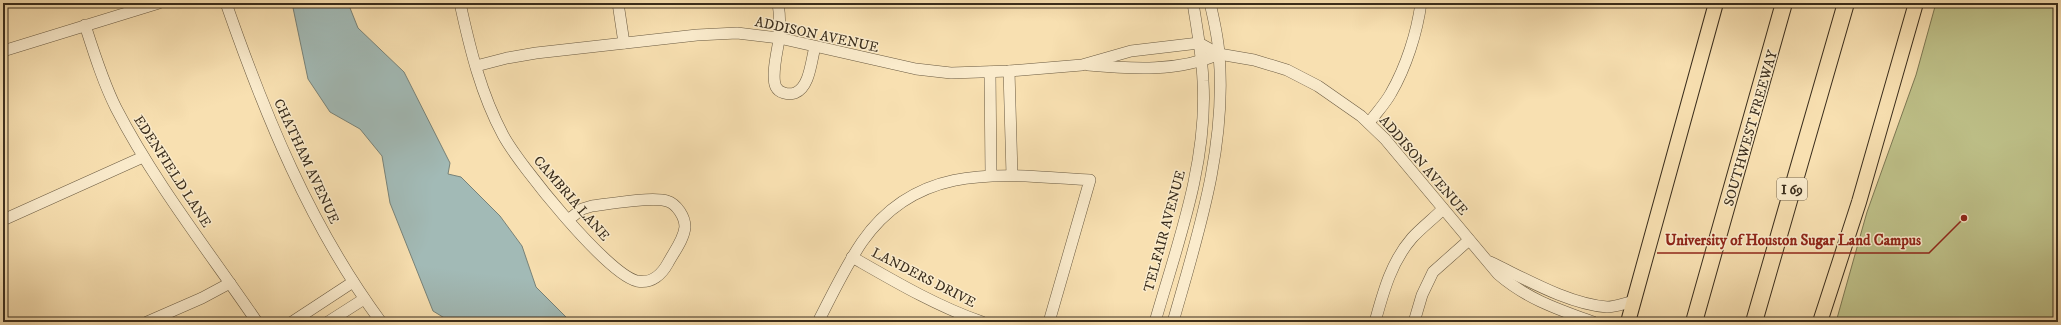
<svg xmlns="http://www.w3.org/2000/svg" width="2061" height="325" font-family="'IM FELL DW Pica',serif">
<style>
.green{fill:#bfc28a;stroke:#7c7853}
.water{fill:#a2bab6;stroke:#788278}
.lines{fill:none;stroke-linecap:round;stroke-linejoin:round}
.minor-casing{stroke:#6a5a41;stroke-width:12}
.major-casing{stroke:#3a2d1c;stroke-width:16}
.highway-casing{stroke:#3a2d1c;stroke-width:18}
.minor{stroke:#faebcc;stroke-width:11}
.major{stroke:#f8e0b1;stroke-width:14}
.highway{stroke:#f8e0b1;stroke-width:16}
.labels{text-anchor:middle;stroke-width:3;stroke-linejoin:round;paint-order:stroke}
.shield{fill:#faebcc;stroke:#746651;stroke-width:1}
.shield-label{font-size:13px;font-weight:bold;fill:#3a2d1c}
.street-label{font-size:14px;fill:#3a2d1c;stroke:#faebcc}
.leader{fill:none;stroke:#8f2418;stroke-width:1.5}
.callout-dot{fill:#8f2418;stroke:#faebcc;stroke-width:1.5}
.callout-label{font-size:15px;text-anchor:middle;font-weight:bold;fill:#8f2418;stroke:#faebcc;stroke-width:3;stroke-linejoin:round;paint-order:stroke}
</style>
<rect width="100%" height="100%" fill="#f8e0b1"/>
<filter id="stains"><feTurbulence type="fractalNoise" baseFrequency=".005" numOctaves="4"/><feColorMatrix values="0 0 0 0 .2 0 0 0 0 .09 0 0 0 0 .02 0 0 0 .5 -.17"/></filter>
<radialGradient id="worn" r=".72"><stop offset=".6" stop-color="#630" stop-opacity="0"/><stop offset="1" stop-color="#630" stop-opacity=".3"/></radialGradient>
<!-- green -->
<path class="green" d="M1936 3H2051L2058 11V322H1836L1867 212 1916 75Z"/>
<!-- water -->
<path class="water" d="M292 3H348L358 28 404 72 450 163 448 174 461 177 500 216 522 246 536 287 569 320 573 322H451L433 311 390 203 382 156 360 129 330 112 308 79Z"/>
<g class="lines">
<defs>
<g id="minor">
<path d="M226 3C265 115 310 226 381 322"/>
<path d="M460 3C470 49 481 94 503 135 519 165 607 274 637 281 652 284 662 274 668 263 674 252 684 239 685 227 685 217 677 204 667 201 653 196 608 204 592 206L582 209 568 220"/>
<path d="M618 3 624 43"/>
<path d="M778 3C780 15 780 29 779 40 777 52 771 77 776 87 779 93 788 95 795 93 810 87 811 61 815 47"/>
<path d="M85 25C94 53 103 82 116 108 154 182 210 253 257 322"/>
<path d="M3 51 159 3"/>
<path d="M1088 65C1132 69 1179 72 1219 54"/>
<path d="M476 66 507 58 536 53 697 35 737 33 779 38 916 69 951 73 1009 71 1082 65 1131 51 1199 43 1219 54 1254 60 1287 70 1318 86 1361 116 1385 139 1498 274C1527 299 1557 309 1593 322"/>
<path d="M1009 71 1012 175"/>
<path d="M990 72 991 175"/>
<path d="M1369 123C1376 113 1385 104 1391 93 1406 67 1417 33 1421 3"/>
<path d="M3 220 143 157"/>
<path d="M852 257C894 281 936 306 982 322"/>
<path d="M1490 262C1524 278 1568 304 1607 307 1615 307 1625 303 1634 301"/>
<path d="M147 322 202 298 230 283"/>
<path d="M292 322 353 282"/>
<path d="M328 322 364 299"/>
<path d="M818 322C832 295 845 267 862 242 919 160 1004 175 1090 180L1049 322"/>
<path d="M1155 322C1177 245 1208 163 1203 81 1202 55 1197 29 1193 3"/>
<path d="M1173 322C1198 234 1227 147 1219 54 1218 37 1214 20 1210 3"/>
<path d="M1375 322C1383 293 1391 262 1412 238 1421 228 1433 219 1443 209"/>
<path d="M1414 322 1422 295 1433 272 1469 240"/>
</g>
<g id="major">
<path d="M1628 322 1716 3"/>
<path d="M1820 322 1859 202 1916 3"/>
</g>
<g id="highway">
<path d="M1694 322 1784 3"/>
<path d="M1754 322 1846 3"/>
</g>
</defs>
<!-- minor casing -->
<use href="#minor" class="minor-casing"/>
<!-- major casing -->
<use href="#major" class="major-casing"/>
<!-- highway casing -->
<use href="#highway" class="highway-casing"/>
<!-- minor -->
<use href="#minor" class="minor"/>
<!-- major -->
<use href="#major" class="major"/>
<!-- highway -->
<use href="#highway" class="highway"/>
</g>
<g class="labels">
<!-- shield labels -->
<rect class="shield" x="1777" y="178" width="30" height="22" rx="3"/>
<g class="shield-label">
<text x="1792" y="194">I 69</text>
</g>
<!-- street labels -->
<g class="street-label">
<text transform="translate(817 34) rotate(12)" y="5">ADDISON AVENUE</text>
<text transform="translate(1750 128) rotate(-74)" y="5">SOUTHWEST FREEWAY</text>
<text transform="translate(307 161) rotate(65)" y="5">CHATHAM AVENUE</text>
<text transform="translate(1424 165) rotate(49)" y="5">ADDISON AVENUE</text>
<text transform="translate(173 171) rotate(57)" y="5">EDENFIELD LANE</text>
<text transform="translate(572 198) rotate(49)" y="5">CAMBRIA LANE</text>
<text transform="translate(1164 231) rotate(-75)" y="5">TELFAIR AVENUE</text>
<text transform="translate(924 277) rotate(27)" y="5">LANDERS DRIVE</text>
</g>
</g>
<!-- callouts -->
<path class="leader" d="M1964 218L1929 253H1657"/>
<circle class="callout-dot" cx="1964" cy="218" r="4"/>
<g class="callout-label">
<text x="1793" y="245">University of Houston Sugar Land Campus</text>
</g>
<!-- margin -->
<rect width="2061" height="325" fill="none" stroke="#f8e0b1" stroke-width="16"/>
<rect x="4" y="4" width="2053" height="317" fill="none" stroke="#3a2d1c" stroke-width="2"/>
<rect x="8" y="8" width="2045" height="309" fill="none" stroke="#3a2d1c"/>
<rect width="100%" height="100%" filter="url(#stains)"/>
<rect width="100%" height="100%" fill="url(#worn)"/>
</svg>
